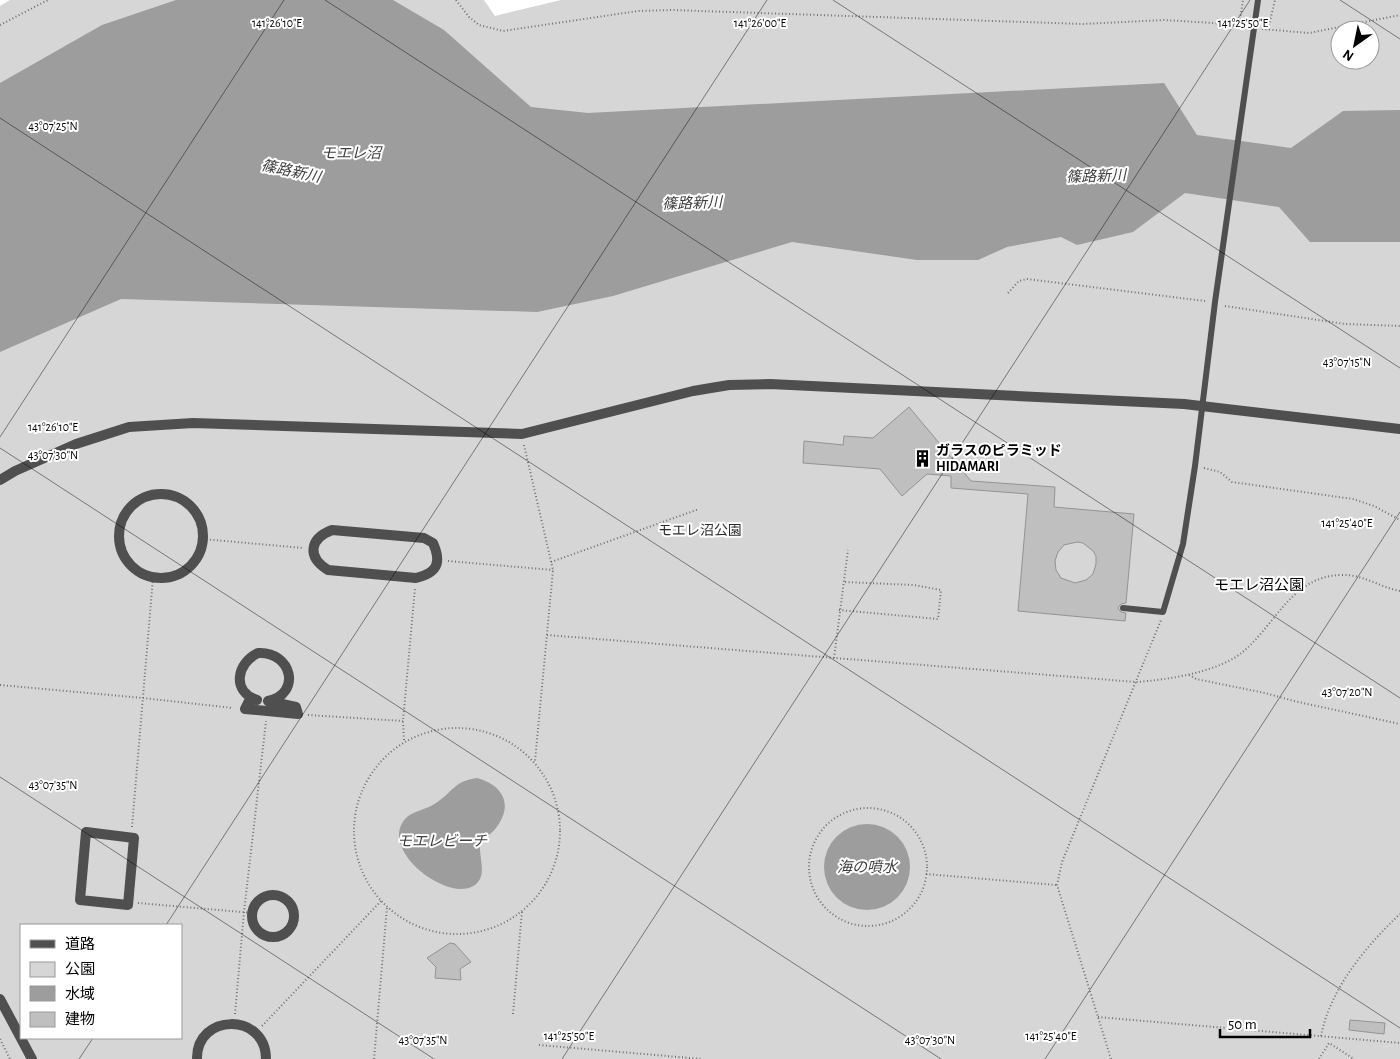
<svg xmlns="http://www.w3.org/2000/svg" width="1400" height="1059" font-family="'Alegreya Sans','Noto Sans JP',sans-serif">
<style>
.green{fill:#d6d6d6;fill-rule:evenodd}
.water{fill:#9d9d9d}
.building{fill:#bfbfbf;stroke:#939393;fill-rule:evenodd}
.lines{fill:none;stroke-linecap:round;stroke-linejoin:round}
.path{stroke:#717171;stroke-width:2;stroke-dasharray:1 2.5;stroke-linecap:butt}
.lane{stroke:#4f4f4f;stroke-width:6}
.street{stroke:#4f4f4f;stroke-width:10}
.ticks{fill:none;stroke:#000;stroke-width:1;stroke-opacity:0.45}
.labels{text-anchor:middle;stroke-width:4;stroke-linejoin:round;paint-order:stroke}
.poi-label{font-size:14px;font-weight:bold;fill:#000;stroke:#fff;text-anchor:start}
.park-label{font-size:14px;fill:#2d2d2d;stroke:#fff}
.water-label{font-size:15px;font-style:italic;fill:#3e3e3e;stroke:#fff}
.neighbourhood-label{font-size:15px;fill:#000;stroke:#fff}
.ticks-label{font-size:12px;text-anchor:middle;fill:#000;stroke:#fff;stroke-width:4;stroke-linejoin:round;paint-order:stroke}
</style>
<rect width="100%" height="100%" fill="#fff"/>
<!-- green -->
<path class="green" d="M10 0H484L495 16 561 0H1400V1059H0V6ZM1340 30H1370V60H1340ZM21 925H181V1038H21Z"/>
<!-- water -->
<g class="water">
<path d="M176 0H393L444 30 531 107 588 113 1164 83 1197 135 1291 148 1343 111 1400 110V242H1310L1279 207 1185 193 1133 232 1077 245 1061 237 1007 247 978 260H917L792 242 613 296 537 312 121 299 0 352V83L102 25Z"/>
<path d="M477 778C503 785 514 805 496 828 491 834 484 838 480 845 479 856 486 873 478 882 456 909 375 851 406 818 413 811 428 809 436 803 454 791 454 781 477 778Z"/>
<circle cx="867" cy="867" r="43"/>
</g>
<!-- building -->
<g class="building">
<path d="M909 407 971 481 1055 487 1054 507 1134 514 1126 603 1121 604 1118 608 1121 612 1126 613 1125 621 1018 611 1028 494 951 488V476L927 474 902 496 880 469 803 463 804 441 843 445 844 436 873 438ZM1077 542 1083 543 1093 551 1096 556V564L1093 574 1086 580 1075 583 1061 578 1056 570 1055 561 1058 552 1064 545Z"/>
<path d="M450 943 455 944 471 962 460 969 461 980 435 978 436 967 427 958Z"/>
<path d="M1350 1020 1385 1023 1384 1034 1349 1030Z"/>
</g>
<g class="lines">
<!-- path -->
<g class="path">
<path d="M456 0 469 17 479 25 503 31 638 11 672 10 1083 24 1164 20 1213 23 1245 27"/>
<path d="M0 25 48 0"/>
<path d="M1239 26 1243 0"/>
<path d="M1262 29 1309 33 1400 15"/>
<path d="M1268 29 1275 0"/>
<path d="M1008 293 1019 281 1027 279 1205 301"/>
<path d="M1225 306 1345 324 1400 326"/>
<path d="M524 445 553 570 535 761"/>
<path d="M1204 468 1220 472 1232 482 1353 499 1374 506 1400 520"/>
<path d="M203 539 303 548"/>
<path d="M448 561 553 570"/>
<path d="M551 562 699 509"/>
<path d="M839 610 938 619 941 590 914 585 844 582"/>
<path d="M547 635 1136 682C1167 680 1221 672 1245 650 1276 623 1293 576 1341 575 1363 574 1379 587 1400 591"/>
<path d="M834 658 848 550"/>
<path d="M1189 675 1196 679 1265 693 1294 701 1400 724"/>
<path d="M0 685 143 698 233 708"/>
<path d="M308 715 403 721"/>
<circle cx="457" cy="831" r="103"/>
<path d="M404 740 403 721 415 588"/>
<circle cx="868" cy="867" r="59"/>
<path d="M132 827 153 578"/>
<path d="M926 874 1056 885"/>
<path d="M138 903 253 913"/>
<path d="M235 1014 244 912 266 721"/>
<path d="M513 1014 522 911"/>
<path d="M1098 1017 1400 1043"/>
<path d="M262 1026 381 901"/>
<path d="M1321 1036C1330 989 1366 946 1400 914"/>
<path d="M0 1039 10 1059"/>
<path d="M539 1045 702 1059"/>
<path d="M374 1059 387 907"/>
<path d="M1111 1059 1057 885 1062 862 1161 620"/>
<path d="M1319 1059 1329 1043 1354 1059"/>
</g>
<!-- lane -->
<path class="lane" d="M1123 608 1163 612 1183 544 1195 466 1215 302 1258 0"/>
<!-- street -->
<g class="street">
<path d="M0 480 15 471 76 444 129 427 193 423 522 434 693 391 729 385 770 384 1184 404 1400 429"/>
<circle cx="161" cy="536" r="42"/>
<path d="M332 530 424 538 433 543C442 563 437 573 416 578L328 570C307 557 309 539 332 530Z"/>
<path d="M258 653C292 651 302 694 268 701L296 707 298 714 245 709 250 699 257 700C231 691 237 663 258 653Z"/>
<path d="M86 832 134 838 128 905 80 900Z"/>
<circle cx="273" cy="916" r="21"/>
<path d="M0 999 32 1059"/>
<path d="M197 1059C196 1013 266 1012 266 1059"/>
</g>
</g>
<!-- ticks -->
<path class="ticks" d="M325 0 1400 698M833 0 1400 368M1340 0 1400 39M0 118 1400 1028M0 437 284 0M0 448 941 1059M0 777 434 1059M166 925 767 0M79 1059 93 1038M562 1059 1250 0M1045 1059 1400 512"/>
<!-- icons -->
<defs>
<symbol id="building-bare" viewBox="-9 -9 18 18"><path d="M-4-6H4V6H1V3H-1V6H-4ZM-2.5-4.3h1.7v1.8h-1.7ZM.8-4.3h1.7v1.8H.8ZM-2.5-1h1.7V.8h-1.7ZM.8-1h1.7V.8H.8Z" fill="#000" stroke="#fff" stroke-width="2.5" paint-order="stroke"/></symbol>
</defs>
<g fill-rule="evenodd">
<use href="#building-bare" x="910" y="446" width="25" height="25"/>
</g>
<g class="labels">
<!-- poi labels -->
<g class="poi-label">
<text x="936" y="455">ガラスのピラミッド<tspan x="936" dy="16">HIDAMARI</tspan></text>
</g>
<!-- park labels -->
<g class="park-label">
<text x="700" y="535">モエレ沼公園</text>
</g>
<!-- water labels -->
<g class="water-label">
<text x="351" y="158">モエレ沼</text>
<text transform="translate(291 171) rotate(12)" y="5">篠路新川</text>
<text transform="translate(1096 176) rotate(-2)" y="5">篠路新川</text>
<text transform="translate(692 203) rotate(-2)" y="5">篠路新川</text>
<text x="442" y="846">モエレビーチ</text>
<text x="867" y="872">海の噴水</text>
</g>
<!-- neighbourhood labels -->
<g class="neighbourhood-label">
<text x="1259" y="590">モエレ沼公園</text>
</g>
</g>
<g class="ticks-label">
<text x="277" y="27">141°26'10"E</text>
<text x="760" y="27">141°26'00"E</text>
<text x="1243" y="27">141°25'50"E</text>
<text x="53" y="130">43°07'25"N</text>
<text x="1347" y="366">43°07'15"N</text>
<text x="53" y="431">141°26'10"E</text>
<text x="53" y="459">43°07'30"N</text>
<text x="1347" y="527">141°25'40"E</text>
<text x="1347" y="696">43°07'20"N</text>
<text x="53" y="789">43°07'35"N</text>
<text x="569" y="1040">141°25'50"E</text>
<text x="1051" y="1040">141°25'40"E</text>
<text x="423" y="1044">43°07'35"N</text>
<text x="930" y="1044">43°07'30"N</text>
</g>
<!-- legend -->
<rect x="20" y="924" width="162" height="115" fill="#ffffff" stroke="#999999"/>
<rect x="30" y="940" width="25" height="8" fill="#4f4f4f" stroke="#999999"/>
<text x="65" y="949" font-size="15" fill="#000000">道路</text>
<rect x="30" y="962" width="25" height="15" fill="#d6d6d6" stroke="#999999"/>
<text x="65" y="974" font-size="15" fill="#000000">公園</text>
<rect x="30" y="986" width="25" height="15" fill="#9d9d9d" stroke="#999999"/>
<text x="65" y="999" font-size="15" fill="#000000">水域</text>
<rect x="30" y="1012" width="25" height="15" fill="#bfbfbf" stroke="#999999"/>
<text x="65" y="1024" font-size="15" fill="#000000">建物</text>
<!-- north arrow -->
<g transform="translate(1355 45) rotate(213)"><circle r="24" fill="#ffffff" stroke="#999999"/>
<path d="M0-4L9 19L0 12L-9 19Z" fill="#000000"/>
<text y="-8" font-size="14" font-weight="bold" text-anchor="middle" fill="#000000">N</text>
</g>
<!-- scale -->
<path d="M1220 1029v8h90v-8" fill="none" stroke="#000000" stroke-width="2.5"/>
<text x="1228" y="1029" font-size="15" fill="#000000" stroke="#ffffff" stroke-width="4" paint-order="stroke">50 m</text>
</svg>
